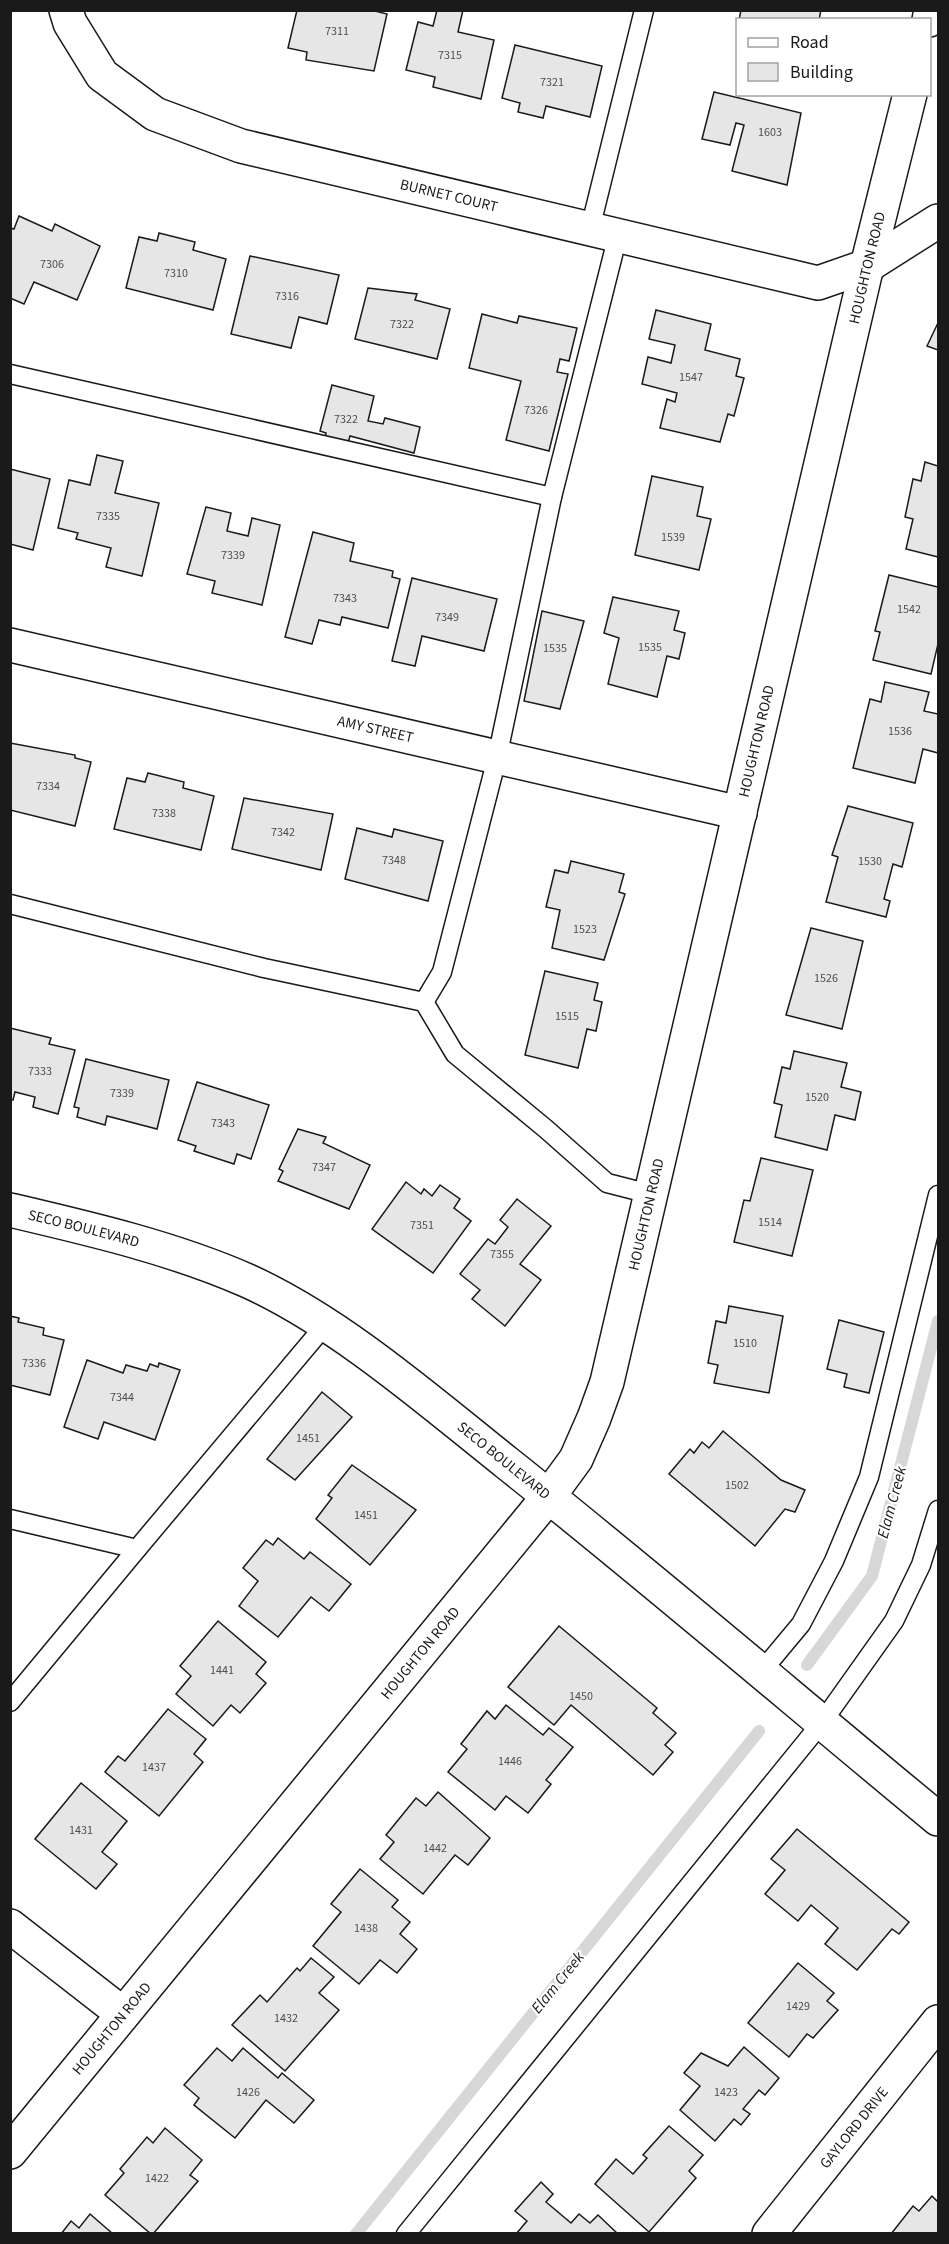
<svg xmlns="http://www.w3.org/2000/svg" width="949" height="2244" font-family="'Source Sans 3',sans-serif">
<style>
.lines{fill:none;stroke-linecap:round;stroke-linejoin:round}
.stream{stroke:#d7d7d7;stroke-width:12}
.building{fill:#e6e6e6;stroke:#1a1a1a;stroke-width:1.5}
.service-casing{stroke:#1a1a1a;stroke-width:21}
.minor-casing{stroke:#1a1a1a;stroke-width:36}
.service{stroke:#fff;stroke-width:18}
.minor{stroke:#fff;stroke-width:33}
.labels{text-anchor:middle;stroke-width:4.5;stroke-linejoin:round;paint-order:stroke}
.number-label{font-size:12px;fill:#4d4d4d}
.street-label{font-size:15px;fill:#1a1a1a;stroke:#fff}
.water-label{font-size:16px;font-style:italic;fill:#1a1a1a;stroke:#fff}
</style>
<rect width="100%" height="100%" fill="#fff"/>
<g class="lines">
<!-- stream -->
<g class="stream">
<path d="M807 1665 872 1576 938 1321"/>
<path d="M356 2234 759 1731"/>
</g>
</g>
<!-- building -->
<g class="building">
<path d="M297 10H371L387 14 374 71 306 60 307 52 288 48Z"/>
<path d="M437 10H463L458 32 494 40 481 99 433 87 435 77 406 70 418 22 433 26Z"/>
<path d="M741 10H821L819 20H739Z"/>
<path d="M515 45 602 66 590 117 546 106 543 118 518 112 520 103 502 98Z"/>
<path d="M714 92 801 113 787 185 732 171 744 125 736 123 730 145 702 139Z"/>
<path d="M19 216 52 231 55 224 100 246 77 300 34 282 24 304 10 298V228L14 229Z"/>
<path d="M159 233 195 242 193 250 226 259 213 310 126 288 139 237 157 241Z"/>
<path d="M250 256 339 275 327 324 299 317 291 348 231 334Z"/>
<path d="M368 288 417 294 415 300 450 309 437 359 355 339Z"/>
<path d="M656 310 711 324 705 350 740 359 736 376 744 378 734 416 728 414 720 442 660 428 667 399 675 402 677 393 642 384 648 357 671 363 675 345 649 339Z"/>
<path d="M482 314 517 323 519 316 577 328 569 361 560 359 557 372 568 374 549 451 506 440 521 381 469 368Z"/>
<path d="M937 325 938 326V350L927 346Z"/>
<path d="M332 385 374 396 368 421 383 424 385 418 420 427 414 453 350 436 348 443 325 438 326 433 320 431Z"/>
<path d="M97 455 123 461 115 493 159 503 142 576 106 567 111 548 76 539 78 533 58 528 69 480 90 485Z"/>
<path d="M925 462 938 466V557L906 549 913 519 905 517 913 479 921 481Z"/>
<path d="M10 469 50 479 33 550 10 544Z"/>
<path d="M652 476 703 487 697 516 711 519 699 570 635 555Z"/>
<path d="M206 507 231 513 227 531 248 536 252 518 280 525 262 605 212 593 215 581 187 574Z"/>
<path d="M313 532 354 543 350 561 393 571 392 577 400 579 388 628 342 617 340 625 319 620 312 644 285 637Z"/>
<path d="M889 575 938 587V644L931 674 873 660 880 632 875 631Z"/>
<path d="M412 578 497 599 484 651 422 636 415 666 392 661Z"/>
<path d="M613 597 679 611 674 630 685 633 679 659 667 656 657 697 608 684 619 638 604 633Z"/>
<path d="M542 611 584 621 560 709 524 701Z"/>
<path d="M885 682 929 692 924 711 938 714V753L923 749 915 783 853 768 870 699 881 702Z"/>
<path d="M10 743 75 755V758L91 762 75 826 10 810Z"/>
<path d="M148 773 184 782 183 788 214 796 201 850 114 829 127 778 145 782Z"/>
<path d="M244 798 333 814 321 870 232 849Z"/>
<path d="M848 806 913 823 902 867 893 864 884 899 890 901 886 917 826 902 838 857 832 855Z"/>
<path d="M357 828 392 837 394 829 443 841 428 901 345 879Z"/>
<path d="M571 861 624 874 619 892 625 894 604 960 552 948 560 910 546 907 555 870 568 873Z"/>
<path d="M811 928 863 941 842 1029 786 1015Z"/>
<path d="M545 971 598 983 594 1000 602 1002 596 1031 587 1029 578 1068 525 1055Z"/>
<path d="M10 1028 51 1038 49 1044 75 1050 58 1114 33 1107 35 1097 15 1092 13 1100 10 1099Z"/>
<path d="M794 1051 847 1063 841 1087 861 1092 855 1120 835 1115 827 1150 775 1137 782 1105 774 1103 782 1067 790 1069Z"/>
<path d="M86 1059 169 1080 157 1129 107 1116 105 1125 77 1117 79 1108 74 1107Z"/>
<path d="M197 1082 269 1105 251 1159 237 1154 234 1164 194 1151 196 1146 178 1140Z"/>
<path d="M298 1129 326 1137 323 1143 370 1165 349 1209 278 1181 283 1171 279 1169Z"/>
<path d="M761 1158 813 1170 792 1256 734 1242 744 1200 750 1201Z"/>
<path d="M406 1182 421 1194 424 1189 432 1196 440 1185 460 1199 454 1208 471 1221 433 1273 372 1229Z"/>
<path d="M517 1199 551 1226 520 1264 541 1280 505 1326 472 1299 480 1290 460 1274 488 1239 495 1244 508 1227 500 1220Z"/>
<path d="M729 1306 783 1316 769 1393 714 1383 718 1365 708 1363 716 1321 726 1323Z"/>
<path d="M10 1316 19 1318 18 1322 44 1328 43 1335 64 1340 50 1395 10 1385Z"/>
<path d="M839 1320 884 1332 869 1393 844 1387 847 1374 827 1369Z"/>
<path d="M87 1360 123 1373 126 1365 147 1371 150 1364 158 1367 159 1363 180 1370 155 1440 104 1422 98 1439 64 1427Z"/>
<path d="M322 1392 352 1417 295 1480 267 1459Z"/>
<path d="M723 1431 781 1480 805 1490 795 1512 785 1509 755 1546 669 1474 690 1449 694 1453 702 1442 709 1448Z"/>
<path d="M352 1465 416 1510 370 1565 316 1519 332 1498 328 1495Z"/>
<path d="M278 1538 304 1559 310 1552 351 1584 329 1611 311 1597 278 1637 239 1606 258 1581 243 1568 266 1540 273 1545Z"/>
<path d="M218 1621 266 1662 256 1674 266 1683 240 1713 231 1705 213 1726 176 1694 191 1676 180 1666Z"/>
<path d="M559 1626 657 1708 653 1713 676 1733 665 1745 673 1752 653 1775 571 1705 554 1725 508 1687Z"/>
<path d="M506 1705 543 1735 549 1728 573 1747 546 1780 551 1784 528 1813 506 1796 495 1810 448 1772 467 1749 461 1744 487 1711 495 1719Z"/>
<path d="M168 1709 206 1739 194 1754 203 1762 159 1816 105 1772 118 1756 125 1761Z"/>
<path d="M81 1783 127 1821 102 1852 117 1864 96 1889 35 1839Z"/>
<path d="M438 1792 490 1838 468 1865 455 1855 423 1894 380 1859 394 1842 386 1835 416 1798 426 1806Z"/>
<path d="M797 1829 909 1922 899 1934 892 1929 857 1970 825 1944 838 1928 811 1905 798 1921 765 1894 785 1870 771 1859Z"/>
<path d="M360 1869 398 1900 392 1907 410 1922 400 1934 417 1949 397 1973 380 1960 359 1984 313 1946 341 1912 331 1904Z"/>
<path d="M311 1958 334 1977 319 1993 339 2010 285 2071 232 2025 260 1995 267 2002 297 1968 300 1971Z"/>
<path d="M798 1963 834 1993 827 2001 838 2010 813 2038 807 2034 789 2057 748 2023Z"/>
<path d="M744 2047 779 2078 765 2095 759 2090 743 2109 750 2114 741 2125 734 2119 715 2141 680 2110 700 2086 684 2073 701 2053 728 2066Z"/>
<path d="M217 2048 232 2061 243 2048 278 2078 282 2073 314 2100 294 2123 266 2100 235 2138 194 2105 199 2098 184 2085Z"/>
<path d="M669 2126 703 2155 689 2171 696 2178 649 2232 595 2184 616 2159 633 2174 647 2158 643 2155Z"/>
<path d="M165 2128 202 2160 190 2175 198 2181 153 2234H151L105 2195 124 2173 120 2169 147 2137 153 2143Z"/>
<path d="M541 2182 553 2194 546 2202 571 2223 579 2214 590 2223 598 2215 618 2234H516L527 2221 515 2211Z"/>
<path d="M932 2196 938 2202V2234H891L913 2206 919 2211Z"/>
<path d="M90 2214 113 2234H61L71 2221 79 2228Z"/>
</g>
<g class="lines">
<defs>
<g id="service">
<path d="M590 229 644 10"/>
<path d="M10 374 552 497"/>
<path d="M10 904 264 968 424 1002 455 1054 546 1129 607 1183 650 1194"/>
<path d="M424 1002 442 972 497 758 552 497 618 235"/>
<path d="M10 1519 137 1549 10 1702"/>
<path d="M137 1549 326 1324"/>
<path d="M761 1672 801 1624 834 1561 869 1477 938 1195"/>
<path d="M406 2234 823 1721 894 1621 921 1565 938 1510"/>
</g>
<g id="minor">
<path id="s1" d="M66 10 70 23 102 75 155 114 241 146 818 283 867 266 938 221"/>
<path d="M929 20 931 10"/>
<path id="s2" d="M10 645 740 813"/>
<path id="s3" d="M10 1210C91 1229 173 1248 248 1281 340 1323 428 1400 507 1463 653 1579 795 1701 938 1819"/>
<path d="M10 1926 123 2014"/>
<path id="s4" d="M10 2152 549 1496 576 1459 594 1418 607 1382 867 266 910 94"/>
<path id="s5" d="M769 2234 938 2022"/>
</g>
</defs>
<!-- service casing -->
<use href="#service" class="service-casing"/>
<!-- minor casing -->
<use href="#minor" class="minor-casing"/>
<!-- service -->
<use href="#service" class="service"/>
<!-- minor -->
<use href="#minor" class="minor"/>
</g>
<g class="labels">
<!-- number labels -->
<g class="number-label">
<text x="337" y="35">7311</text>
<text x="450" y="59">7315</text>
<text x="552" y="86">7321</text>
<text x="770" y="136">1603</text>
<text x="52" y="268">7306</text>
<text x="176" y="277">7310</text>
<text x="287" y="300">7316</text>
<text x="402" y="328">7322</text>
<text x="691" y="381">1547</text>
<text x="536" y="414">7326</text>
<text x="346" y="423">7322</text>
<text x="108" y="520">7335</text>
<text x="673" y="541">1539</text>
<text x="233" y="559">7339</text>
<text x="345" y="602">7343</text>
<text x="909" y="613">1542</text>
<text x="447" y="621">7349</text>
<text x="650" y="651">1535</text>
<text x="555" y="652">1535</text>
<text x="900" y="735">1536</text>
<text x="48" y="790">7334</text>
<text x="164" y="817">7338</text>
<text x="283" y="836">7342</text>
<text x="394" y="864">7348</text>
<text x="870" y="865">1530</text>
<text x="585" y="933">1523</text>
<text x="826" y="982">1526</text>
<text x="567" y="1020">1515</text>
<text x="40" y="1075">7333</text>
<text x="122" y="1097">7339</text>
<text x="817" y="1101">1520</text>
<text x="223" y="1127">7343</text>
<text x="324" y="1171">7347</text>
<text x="770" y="1226">1514</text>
<text x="422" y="1229">7351</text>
<text x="502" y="1258">7355</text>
<text x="745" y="1347">1510</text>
<text x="34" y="1367">7336</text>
<text x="122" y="1401">7344</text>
<text x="308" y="1442">1451</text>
<text x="737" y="1489">1502</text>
<text x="366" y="1519">1451</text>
<text x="222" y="1674">1441</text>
<text x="581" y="1700">1450</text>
<text x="510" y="1765">1446</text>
<text x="154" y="1771">1437</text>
<text x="81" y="1834">1431</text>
<text x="435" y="1852">1442</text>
<text x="366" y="1932">1438</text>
<text x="798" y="2010">1429</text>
<text x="286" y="2022">1432</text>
<text x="248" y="2096">1426</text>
<text x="726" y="2096">1423</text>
<text x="157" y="2182">1422</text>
</g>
<!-- street labels -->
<g class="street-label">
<text dy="5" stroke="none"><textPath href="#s1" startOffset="446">BURNET COURT</textPath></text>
<text dy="5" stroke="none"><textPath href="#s4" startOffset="2122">HOUGHTON ROAD</textPath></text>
<text dy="5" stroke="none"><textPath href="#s2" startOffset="375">AMY STREET</textPath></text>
<text dy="5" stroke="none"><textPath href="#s4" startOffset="1636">HOUGHTON ROAD</textPath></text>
<text dy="5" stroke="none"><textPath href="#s4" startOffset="1150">HOUGHTON ROAD</textPath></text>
<text dy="5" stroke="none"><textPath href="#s3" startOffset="76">SECO BOULEVARD</textPath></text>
<text dy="5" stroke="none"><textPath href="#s3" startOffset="562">SECO BOULEVARD</textPath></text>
<text dy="5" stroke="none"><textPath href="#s4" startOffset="646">HOUGHTON ROAD</textPath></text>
<text dy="5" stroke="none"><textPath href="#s4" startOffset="160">HOUGHTON ROAD</textPath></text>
<text dy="5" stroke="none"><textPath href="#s5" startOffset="136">GAYLORD DRIVE</textPath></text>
</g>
<!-- water labels -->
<g class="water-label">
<text transform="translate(891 1502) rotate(-75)" y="6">Elam Creek</text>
<text transform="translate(557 1982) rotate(-51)" y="6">Elam Creek</text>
</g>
</g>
<!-- border -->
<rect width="949" height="2244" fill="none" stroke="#1a1a1a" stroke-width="24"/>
<!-- legend -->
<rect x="736" y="18" width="195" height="78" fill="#ffffff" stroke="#a3a3a3" stroke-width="1.5"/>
<rect x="748" y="38" width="30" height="9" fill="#ffffff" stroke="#a3a3a3" stroke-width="1.5"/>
<text x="790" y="48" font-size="18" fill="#1a1a1a">Road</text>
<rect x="748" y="63" width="30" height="18" fill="#e6e6e6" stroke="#a3a3a3" stroke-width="1.5"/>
<text x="790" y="78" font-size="18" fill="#1a1a1a">Building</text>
</svg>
